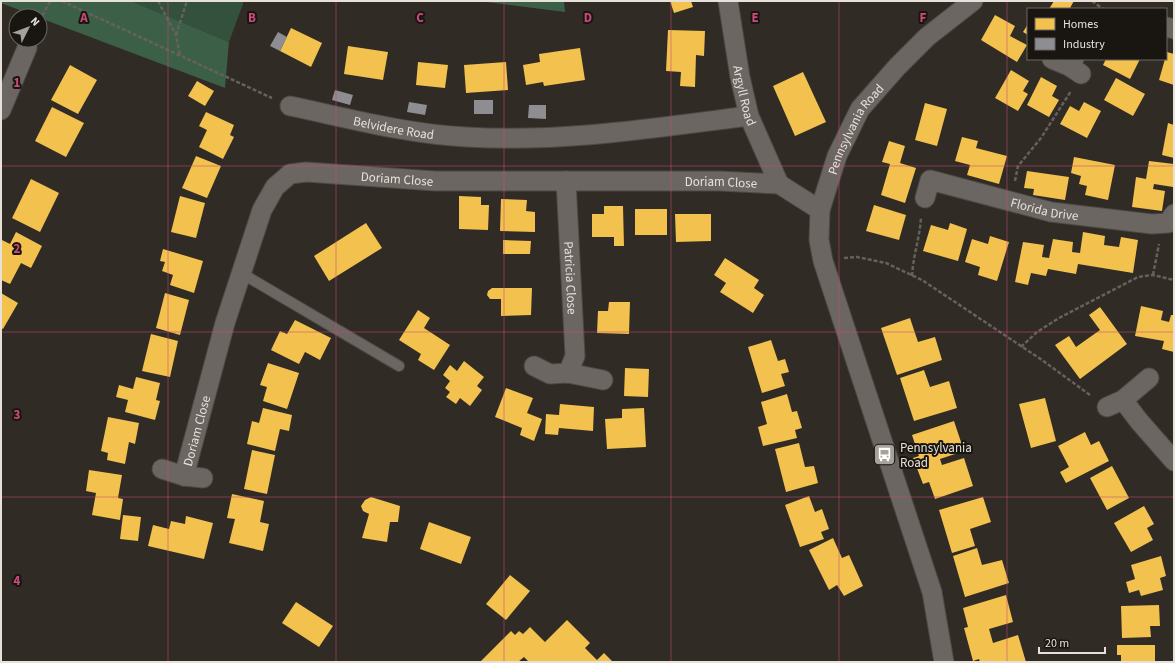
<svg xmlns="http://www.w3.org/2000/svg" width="1175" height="663" font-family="'Source Sans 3',sans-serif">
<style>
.green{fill:#33513c}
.forest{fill:#3c5f47}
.homes{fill:#f2c14e}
.industry{fill:#8d8d92}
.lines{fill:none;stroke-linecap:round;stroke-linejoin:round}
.lane-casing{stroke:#4d4943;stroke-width:12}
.street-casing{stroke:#4d4943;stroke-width:21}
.path{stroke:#65615c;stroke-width:2.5;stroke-dasharray:4 2;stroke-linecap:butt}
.lane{stroke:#6b6662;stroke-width:10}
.street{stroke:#6b6662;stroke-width:19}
.grid{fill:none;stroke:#cb4a7b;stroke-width:1;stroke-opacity:0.55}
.labels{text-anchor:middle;stroke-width:4;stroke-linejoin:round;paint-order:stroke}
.street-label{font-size:13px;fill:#e7e1da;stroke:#191510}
.poi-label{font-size:13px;fill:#e7e1da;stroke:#191510;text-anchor:start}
.grid-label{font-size:13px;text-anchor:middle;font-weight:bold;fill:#cb4a7b;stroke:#191510;stroke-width:4;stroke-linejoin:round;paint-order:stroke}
</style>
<rect width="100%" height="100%" fill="#302b25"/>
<!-- green -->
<path class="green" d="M131 1H244L229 42Z"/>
<!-- forest -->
<g class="forest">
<path d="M1 1H131L229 42 225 88 40 18V16H35L1 3Z"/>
<path d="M478 1H564L565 12Z"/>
</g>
<!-- homes -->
<g class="homes">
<path d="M670 1H691L693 7 674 13Z"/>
<path d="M1054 1H1074L1070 8 1072 9H1049Z"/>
<path d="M995 15 1015 26 1010 36 1027 45 1017 62 981 40Z"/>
<path d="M1028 24V35L1023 32Z"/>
<path d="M291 28 322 43 311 67 280 51Z"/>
<path d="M668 30 705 31 704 56 696 55 695 87 680 86 681 72 666 71Z"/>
<path d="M348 46 388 52 383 80 344 74Z"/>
<path d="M580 48 585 80 544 86 543 82 526 85 523 65 540 62 539 54Z"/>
<path d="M1167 52 1174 54V85L1159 80Z"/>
<path d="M1106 59H1140L1130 79 1103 65Z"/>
<path d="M418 62 448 65 445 88 416 85Z"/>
<path d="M506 62 508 90 466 93 464 65Z"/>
<path d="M70 65 97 80 78 114 51 100Z"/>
<path d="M1011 70 1029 81 1023 91 1028 94 1018 111 995 98Z"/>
<path d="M803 72 826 122 795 136 773 86Z"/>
<path d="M1041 77 1057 86 1052 96 1059 100 1049 117 1027 105Z"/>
<path d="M1116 78 1145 94 1133 116 1104 100Z"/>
<path d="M197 81 214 91 205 106 188 96Z"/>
<path d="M1084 102 1101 111 1087 138 1060 124 1070 106 1079 111Z"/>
<path d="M925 103 947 109 937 146 915 140Z"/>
<path d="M52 107 84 123 66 157 35 141Z"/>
<path d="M206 112 234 125 230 135 234 137 223 159 199 147 207 130 199 126Z"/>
<path d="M1168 123 1174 125V158L1162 155Z"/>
<path d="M962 137 978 141 976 148 1007 156 999 184 967 175 970 165 955 161Z"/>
<path d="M889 141 905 146 900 163 916 168 905 203 881 195 890 164 882 162Z"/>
<path d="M196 156 221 166 207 198 182 188Z"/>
<path d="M1074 157 1115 165 1108 200 1085 195 1087 186 1079 184 1081 176 1071 173Z"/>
<path d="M1149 161 1174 164 1173 187 1154 184 1153 189 1165 191 1162 211 1132 207 1136 177 1146 179Z"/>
<path d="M1027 171 1069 177 1065 200 1033 195 1034 189 1024 188Z"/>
<path d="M31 179 59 193 40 232 12 218Z"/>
<path d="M180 196 205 203 196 238 171 232Z"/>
<path d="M459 196 481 197V205H489L488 230 459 229Z"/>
<path d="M501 199 527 200 526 211 535 212V232L500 231Z"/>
<path d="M874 205 906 215 899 240 866 231Z"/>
<path d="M604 206H623L624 246H614V237H592V214H604Z"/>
<rect x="635" y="209" width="32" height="26"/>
<path d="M675 214H711V241L676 242Z"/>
<path d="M366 223 382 248 329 281 314 256Z"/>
<path d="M950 223 967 229 958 261 923 251 931 225 948 230Z"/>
<path d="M16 232 42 246 31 268 21 263 10 284 1 280V241L2 240 10 244Z"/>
<path d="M1083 232 1105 236 1104 245 1119 247 1121 237 1138 240 1133 273 1078 264 1076 274 1048 269 1046 276 1031 273 1028 285 1015 282 1023 242 1044 245 1042 257 1049 258 1053 239 1073 242 1072 252 1080 253Z"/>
<path d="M990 236 1009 242 997 281 978 275 980 267 965 262 972 239 988 244Z"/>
<path d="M503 240 531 241 530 254H503Z"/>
<path d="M163 249 203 261 194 293 170 285 173 275 162 271 165 262 160 261Z"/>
<path d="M725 258 759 280 754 288 764 295 753 313 720 292 726 283 714 275Z"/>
<path d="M492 288H532L531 315 501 316V299H490L487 295 488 291Z"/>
<path d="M1 293 18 303 3 329 1 328Z"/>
<path d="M165 293 189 300 180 335 156 328Z"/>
<path d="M609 302H630L629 334 597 333 598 311H608Z"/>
<path d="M1141 306 1163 311 1161 320 1169 322 1171 315H1174V352L1162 349 1164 341 1135 336Z"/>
<path d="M1100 307 1127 344 1080 379 1055 345 1069 336 1076 347 1100 330 1089 315Z"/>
<path d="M418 310 430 318 424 328 450 345 434 370 418 360 421 354 399 340Z"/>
<path d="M910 318 918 342 935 337 942 360 897 375 881 328Z"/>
<path d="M295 320 331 338 320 360 305 352 299 364 271 350 280 331 287 334Z"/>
<path d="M151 334 178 341 170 377 142 371Z"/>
<path d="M771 340 778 361 785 359 789 372 781 374 785 386 762 393 748 347Z"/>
<path d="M464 361 484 377 477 386 482 390 470 406 460 398 456 404 446 397 450 392 445 388 450 381 443 375 450 365 457 371Z"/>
<path d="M268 363 299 373 287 409 263 401 267 387 260 385Z"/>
<path d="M625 368 649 369 648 397 624 396Z"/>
<path d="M924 370 930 387 949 381 957 408 914 421 900 378Z"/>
<path d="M136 377 160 383 156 400 160 401 155 420 125 412 128 400 116 397 119 385 133 389Z"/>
<path d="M506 388 533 398 527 413 542 419 534 441 520 435 522 428 495 417Z"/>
<path d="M787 394 792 412 797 411 802 428 795 430 797 438 763 446 758 427 767 424 761 402Z"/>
<path d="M1045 398 1056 441 1031 448 1019 404Z"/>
<path d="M560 404 594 407 593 431 559 428 558 435 545 434 546 414 559 415Z"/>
<path d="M263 408 292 415 289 431 280 429 275 451 247 444 252 421 259 423Z"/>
<path d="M644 408 646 447 607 449 605 419 622 418V409Z"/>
<path d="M108 417 139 423 135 444 129 442 125 464 107 460 108 453 101 451Z"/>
<path d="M954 421 964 451 940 459 942 465 964 458 973 486 935 499 929 482 923 484 913 458 919 456 912 435Z"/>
<path d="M1085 432 1091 445 1099 441 1109 461 1066 483 1060 472 1069 467 1058 446Z"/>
<path d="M799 443 805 467 814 466 818 483 786 492 775 449Z"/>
<path d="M252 450 275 455 267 494 244 489Z"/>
<path d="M1112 466 1129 498 1107 510 1090 478Z"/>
<path d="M89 470 122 475 118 498 123 499 120 520 92 515 96 493 86 491Z"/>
<path d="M232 494 264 501 260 522 269 524 263 551 229 543 235 519 227 518Z"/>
<path d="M809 496 815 512 822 509 829 529 821 532 824 539 800 547 785 505Z"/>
<path d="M371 497 400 506 398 522H390L387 542 362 538 369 514 363 511 361 506 365 500Z"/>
<path d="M983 497 991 522 970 529 975 546 952 553 939 510Z"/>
<path d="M1144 506 1154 524 1147 528 1153 540 1131 552 1114 523Z"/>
<path d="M123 515 141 517 138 541 120 539Z"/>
<path d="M186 516 213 523 204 559 148 546 153 525 169 529 171 521 185 524Z"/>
<path d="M429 522 471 537 461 564 420 549Z"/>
<path d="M833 538 842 558 849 555 863 586 844 596 837 585 829 590 809 550Z"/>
<path d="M977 548 982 565 1002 560 1009 583 965 597 953 556Z"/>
<path d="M1161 556 1166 576 1160 578 1163 590 1141 596 1139 590 1129 593 1126 582 1135 579 1131 565Z"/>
<path d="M510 575 530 591 506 620 486 604Z"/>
<path d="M1006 595 1013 622 989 629 993 643 1018 635 1026 662H980L979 659 973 661 964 628 968 627 963 608Z"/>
<path d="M296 602 333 626 319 647 282 623Z"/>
<path d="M1159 605 1160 626H1150L1151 637 1122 638 1121 606Z"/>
<path d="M567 620 590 643 585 648 597 660 604 653 613 662H529L524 657 518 662H480L511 631 515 635 519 631 523 634 530 627 545 642Z"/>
<path d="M1117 645H1155V662H1121V655H1117Z"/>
</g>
<!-- industry -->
<g class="industry">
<path d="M278 32 287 37 280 51 270 46Z"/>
<path d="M335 90 353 95 350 105 332 100Z"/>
<rect x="474" y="100" width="19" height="14"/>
<path d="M409 102 427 105 425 115 407 112Z"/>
<path d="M529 105H546V119L528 118Z"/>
</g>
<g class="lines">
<defs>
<path id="lane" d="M241 273 399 366"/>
<g id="street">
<path id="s1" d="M728 1 740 77 749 116 779 184"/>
<path d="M1166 27 1174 29"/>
<path d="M1052 59 1069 66"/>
<path d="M1074 59 1069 66 1081 74"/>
<path id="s2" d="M290 106C348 118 406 134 466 137 560 143 655 128 749 116"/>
<path d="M1 110 27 48"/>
<path id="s3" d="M566 181 575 356 568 373"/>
<path id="s4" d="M925 198 930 180 1051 212 1152 224 1168 223 1174 214"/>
<path d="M534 366 550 374 568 373 603 380"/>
<path d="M1123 400 1139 421 1174 461"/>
<path d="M1107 407 1123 400 1149 378"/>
<path d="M162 469 184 476 203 478"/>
<path id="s5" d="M184 476 225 323 262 210 275 187 290 174 306 172 435 181H720L779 184 820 210"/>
<path id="s6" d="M944 662 932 592 823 261 819 240 820 210 837 156 860 109 897 67 927 37 973 1"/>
</g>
</defs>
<!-- lane casing -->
<use href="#lane" class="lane-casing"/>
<!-- street casing -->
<use href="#street" class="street-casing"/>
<!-- path -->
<g class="path">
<path d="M62 1 272 98"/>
<path d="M158 1 176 35 180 56"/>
<path d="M1092 1 1103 9"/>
<path d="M40 21 50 1"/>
<path d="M176 35 187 1"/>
<path d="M1015 181 1018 166 1041 138 1071 91"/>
<path d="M844 258 857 257 886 263 922 280 1042 360 1090 395"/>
<path d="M1153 275 1159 244"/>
<path d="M912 276C913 256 920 237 921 217"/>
<path d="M1021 347 1037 332 1059 318 1138 277 1153 275 1174 280"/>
</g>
<!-- lane -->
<use href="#lane" class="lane"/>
<!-- street -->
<use href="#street" class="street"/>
</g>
<!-- grid -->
<path class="grid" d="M168 1V662M336 1V662M504 1V662M671 1V662M839 1V662M1007 1V662M1 166H1174M1 332H1174M1 497H1174"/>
<!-- icons -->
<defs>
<symbol id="bus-square" viewBox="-11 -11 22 22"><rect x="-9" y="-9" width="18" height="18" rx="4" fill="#a7a19b" stroke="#191510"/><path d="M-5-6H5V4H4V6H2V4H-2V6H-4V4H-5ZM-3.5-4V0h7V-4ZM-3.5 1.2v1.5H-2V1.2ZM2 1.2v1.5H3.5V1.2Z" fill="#fff"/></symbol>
</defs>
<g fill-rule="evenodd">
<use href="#bus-square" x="872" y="442" width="25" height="25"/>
</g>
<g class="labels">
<!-- street labels -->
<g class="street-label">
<text dy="5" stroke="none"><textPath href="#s1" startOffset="96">Argyll Road</textPath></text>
<text dy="5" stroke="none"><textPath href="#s2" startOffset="106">Belvidere Road</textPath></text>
<text dy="5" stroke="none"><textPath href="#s6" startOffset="560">Pennsylvania Road</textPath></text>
<text dy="5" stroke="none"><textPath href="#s5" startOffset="431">Doriam Close</textPath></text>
<text dy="5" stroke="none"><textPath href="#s5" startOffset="755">Doriam Close</textPath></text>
<text dy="5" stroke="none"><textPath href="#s4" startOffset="137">Florida Drive</textPath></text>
<text dy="5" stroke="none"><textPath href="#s3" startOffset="97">Patricia Close</textPath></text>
<text dy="5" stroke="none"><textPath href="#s5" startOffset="47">Doriam Close</textPath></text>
</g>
<!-- poi labels -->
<g class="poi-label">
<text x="900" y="452">Pennsylvania<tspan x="900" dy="15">Road</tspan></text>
</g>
</g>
<g class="grid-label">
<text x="84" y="22">A</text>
<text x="252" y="22">B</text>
<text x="420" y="22">C</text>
<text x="588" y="22">D</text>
<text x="755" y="22">E</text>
<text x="923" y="22">F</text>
<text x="17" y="87">1</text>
<text x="17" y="253">2</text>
<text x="17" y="419">3</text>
<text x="17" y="585">4</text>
</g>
<!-- border -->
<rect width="1175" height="663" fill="none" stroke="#e7e1da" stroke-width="4"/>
<!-- legend -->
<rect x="1027" y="8" width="140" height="52" fill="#191510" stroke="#6b6761"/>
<rect x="1035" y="18" width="20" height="12" fill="#f2c14e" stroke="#6b6761"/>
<text x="1063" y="28" font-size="12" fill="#e7e1da">Homes</text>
<rect x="1035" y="38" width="20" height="12" fill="#8d8d92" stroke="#6b6761"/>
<text x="1063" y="48" font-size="12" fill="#e7e1da">Industry</text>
<!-- north arrow -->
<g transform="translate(28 28) rotate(48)"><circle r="19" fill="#191510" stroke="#6b6761"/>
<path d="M0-3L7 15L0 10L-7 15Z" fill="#a7a19b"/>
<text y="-6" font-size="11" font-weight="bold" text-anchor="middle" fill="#e7e1da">N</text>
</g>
<!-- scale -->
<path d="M1039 647v6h66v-6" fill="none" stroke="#e7e1da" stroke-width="2"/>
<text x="1045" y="647" font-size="12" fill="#e7e1da" stroke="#191510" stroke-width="3" paint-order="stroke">20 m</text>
</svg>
